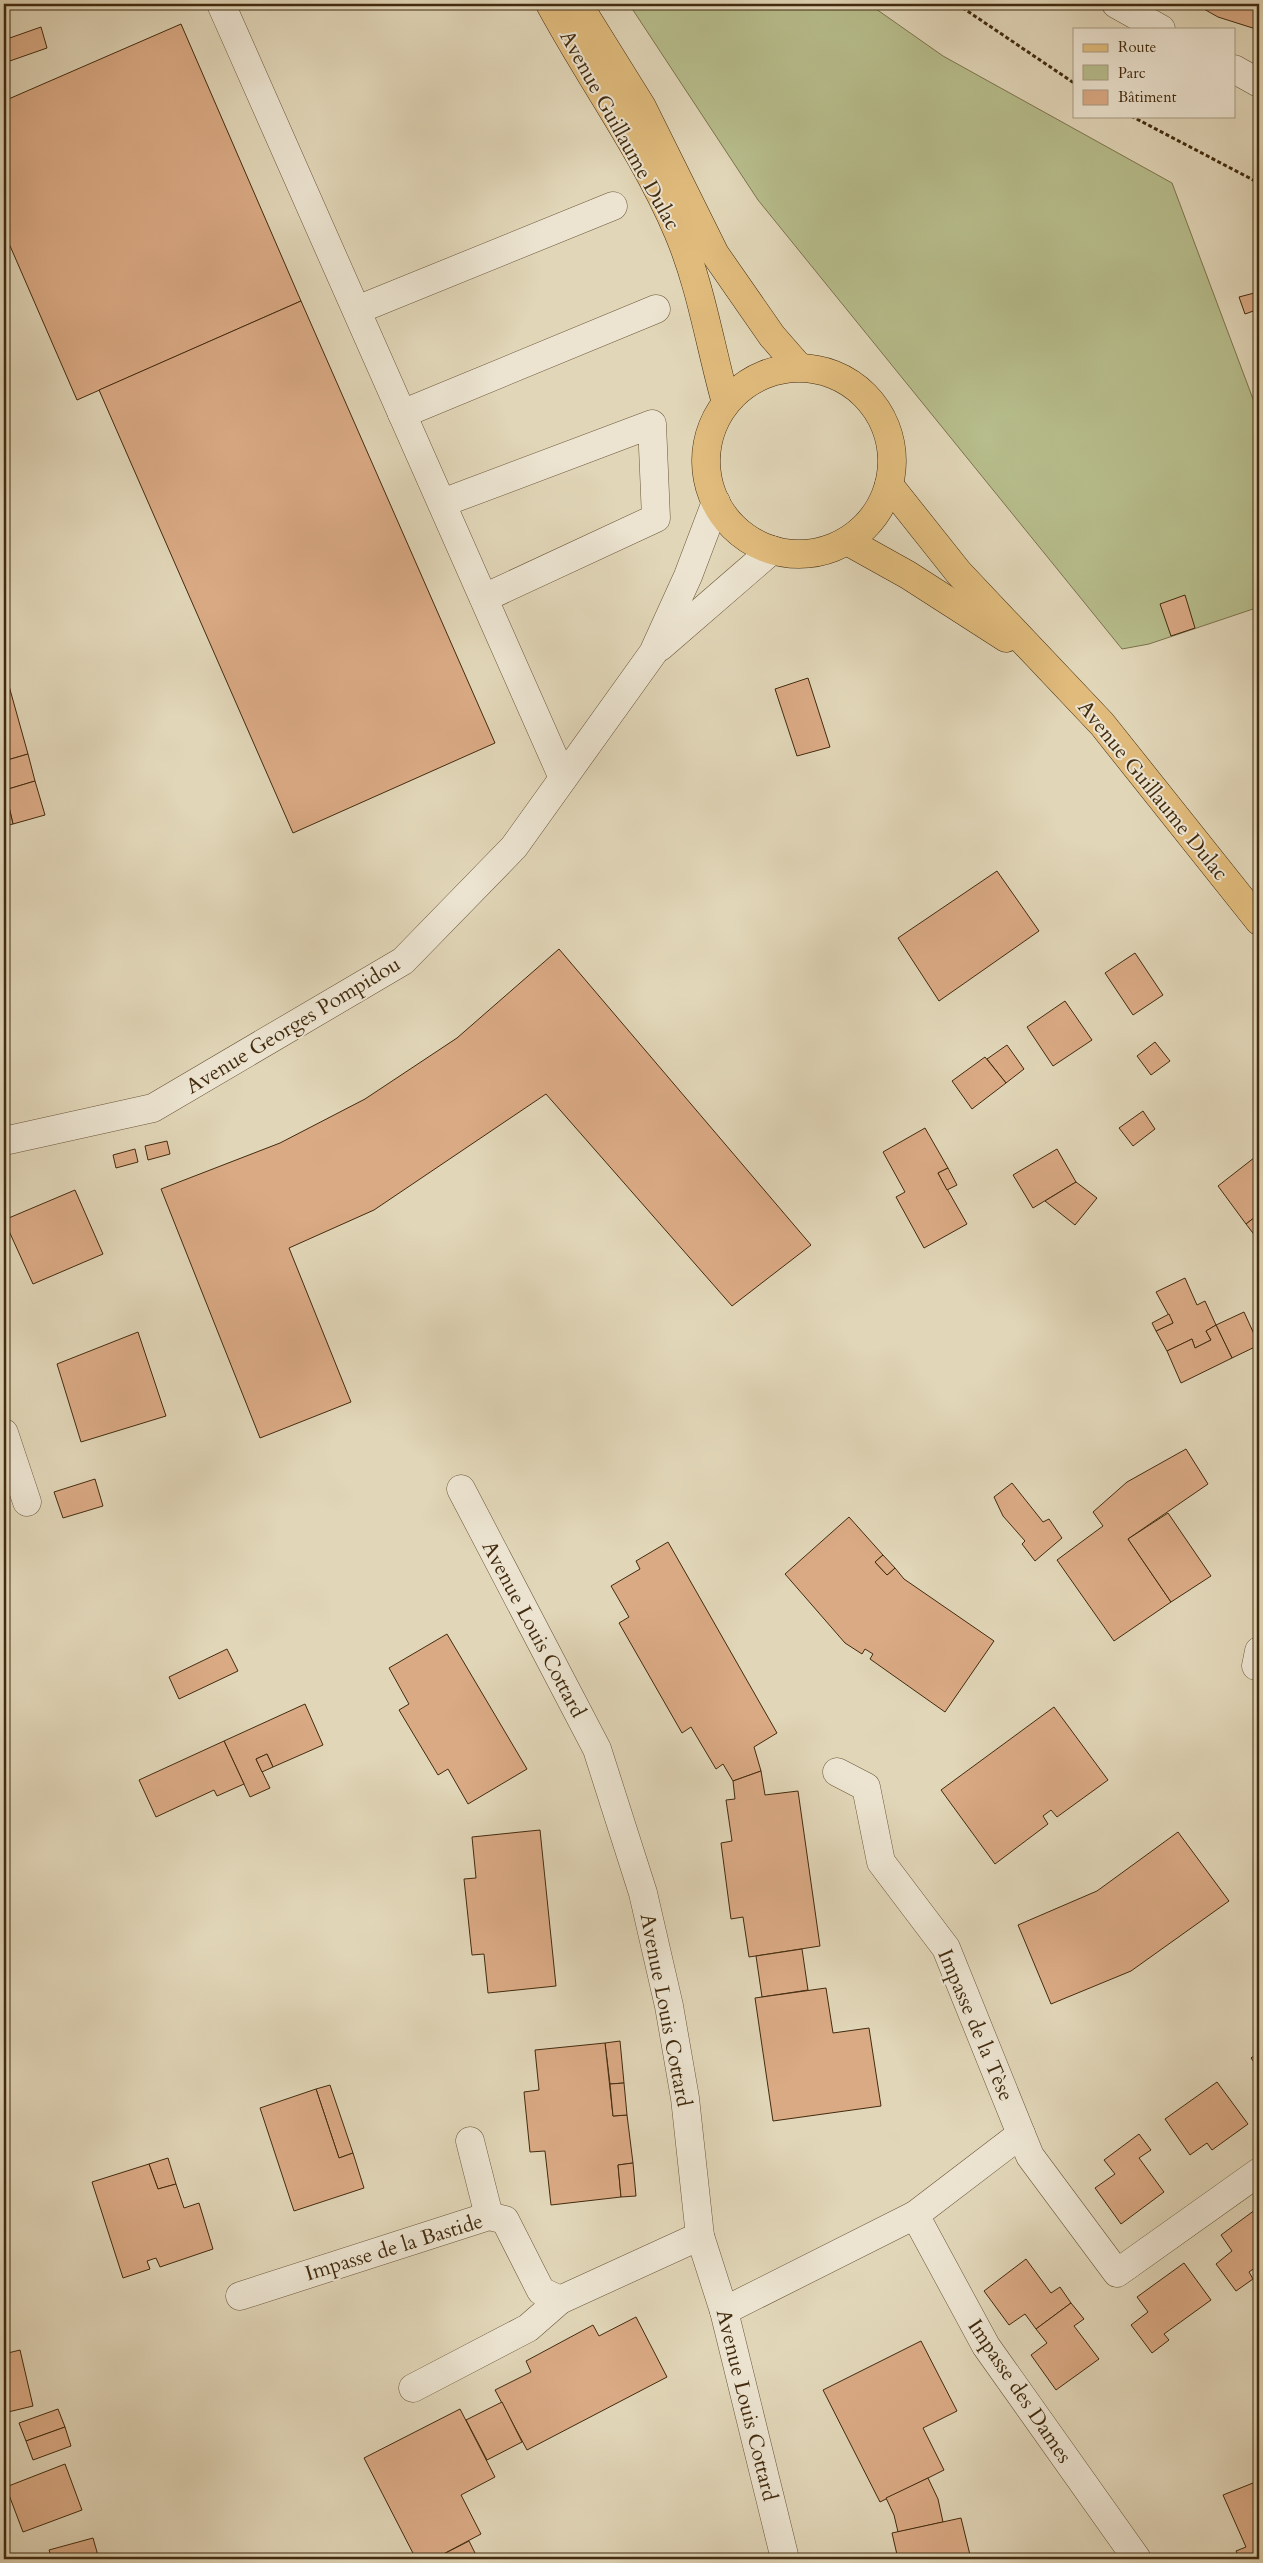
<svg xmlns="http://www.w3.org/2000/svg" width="1263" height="2563" font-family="Cardo,serif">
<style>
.green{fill:#b7bd8c;stroke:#7c744d}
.building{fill:#daaa85;stroke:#422b0e}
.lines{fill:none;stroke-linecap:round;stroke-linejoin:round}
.minor-casing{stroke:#6a5638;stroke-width:29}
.major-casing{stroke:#422b0e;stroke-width:29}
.path{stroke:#422b0e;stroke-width:3;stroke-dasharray:4 2.5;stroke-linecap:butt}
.minor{stroke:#ece4d1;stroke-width:28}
.major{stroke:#e0bb7c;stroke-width:28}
.labels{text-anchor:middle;stroke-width:4;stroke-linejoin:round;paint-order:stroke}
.street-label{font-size:21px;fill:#422b0e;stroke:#ece4d1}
</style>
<rect width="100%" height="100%" fill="#e1d6b8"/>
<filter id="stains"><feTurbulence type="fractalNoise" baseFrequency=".004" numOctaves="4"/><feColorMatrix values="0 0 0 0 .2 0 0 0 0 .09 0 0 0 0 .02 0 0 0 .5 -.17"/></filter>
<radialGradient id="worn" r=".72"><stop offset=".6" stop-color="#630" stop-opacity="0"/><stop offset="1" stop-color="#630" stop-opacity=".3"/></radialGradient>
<!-- green -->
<path class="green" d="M629 4H869L943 56 1172 183 1259 415V607L1149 644 1122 649 758 200Z"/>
<!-- building -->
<g class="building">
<path d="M1195 4H1259V30L1218 17Z"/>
<path d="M181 24 301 301 77 400 4 232V101Z"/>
<path d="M41 27 47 48 4 63V40Z"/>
<path d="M1258 292 1259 309 1245 314 1239 297Z"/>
<path d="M301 301 495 743 293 833 99 390Z"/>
<path d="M1185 595 1195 628 1171 636 1160 604Z"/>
<path d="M4 668 28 754 4 761Z"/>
<path d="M808 678 830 747 797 756 775 689Z"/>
<path d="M28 754 35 781 5 790 4 761Z"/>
<path d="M35 781 45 815 13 824 5 790Z"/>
<path d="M4 786 13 824 4 826Z"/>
<path d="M997 871 1039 931 939 1001 898 938Z"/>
<path d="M559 949 811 1245 732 1306 546 1094 374 1210 289 1248 351 1402 260 1438 161 1189 280 1143 365 1099 457 1038Z"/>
<path d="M1135 953 1163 995 1133 1015 1105 973Z"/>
<path d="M1065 1001 1092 1040 1053 1066 1027 1027Z"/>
<path d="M1155 1042 1170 1061 1151 1075 1137 1056Z"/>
<path d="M1007 1045 1024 1069 1006 1083 987 1059Z"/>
<path d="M985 1057 1006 1083 972 1109 952 1081Z"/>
<path d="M1143 1111 1155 1129 1133 1146 1119 1128Z"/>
<path d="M925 1128 948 1168 938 1173 967 1224 924 1248 896 1197 905 1192 883 1152Z"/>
<path d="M167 1141 170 1154 148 1160 145 1146Z"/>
<path d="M135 1149 138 1162 116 1168 113 1155Z"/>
<path d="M1057 1149 1076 1182 1033 1208 1013 1175Z"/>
<path d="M1259 1154V1214L1246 1224 1218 1186Z"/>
<path d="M948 1168 957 1185 947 1190 938 1173Z"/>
<path d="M1076 1182 1097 1198 1075 1225 1045 1201Z"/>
<path d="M75 1190 103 1254 33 1284 4 1220Z"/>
<path d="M1259 1214V1241L1246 1224Z"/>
<path d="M1185 1278 1197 1305 1205 1301 1216 1325 1206 1331 1211 1340 1195 1348 1192 1339 1167 1351 1156 1331 1173 1323 1156 1292Z"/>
<path d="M1244 1312 1259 1345 1232 1358 1216 1325Z"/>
<path d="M1169 1314 1173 1323 1156 1331 1152 1323Z"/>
<path d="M1216 1325 1232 1358 1181 1383 1167 1351 1192 1339 1195 1348 1211 1340 1206 1331Z"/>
<path d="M138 1332 166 1416 81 1442 57 1364Z"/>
<path d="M1186 1449 1208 1484 1128 1539 1171 1602 1114 1641 1057 1560 1103 1526 1093 1512 1127 1482Z"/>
<path d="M95 1479 103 1506 63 1518 54 1492Z"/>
<path d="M1012 1483 1043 1522 1049 1519 1062 1538 1035 1561 1022 1544 1025 1541 1003 1516 994 1497Z"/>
<path d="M1168 1513 1211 1576 1171 1602 1128 1539Z"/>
<path d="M849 1517 883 1555 875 1562 887 1575 895 1568 904 1579 994 1641 945 1712 870 1659 873 1654 865 1649 862 1654 845 1643 785 1574Z"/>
<path d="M668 1542 777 1733 754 1747 761 1771 733 1781 723 1764 716 1769 691 1727 682 1733 619 1623 629 1617 611 1586 640 1569 636 1561Z"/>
<path d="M883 1555 895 1568 887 1575 875 1562Z"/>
<path d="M447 1634 527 1769 468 1804 448 1769 438 1775 399 1710 409 1704 389 1668Z"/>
<path d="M227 1649 238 1671 179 1699 169 1677Z"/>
<path d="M305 1704 323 1745 273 1767 267 1754 256 1759 270 1788 250 1797 224 1741Z"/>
<path d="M1054 1707 1108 1780 1057 1817 1051 1810 1043 1816 1048 1824 995 1864 941 1790Z"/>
<path d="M224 1741 244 1784 217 1796 214 1790 156 1817 139 1780Z"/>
<path d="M267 1754 273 1767 262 1772 256 1759Z"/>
<path d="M761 1771 765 1795 798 1791 820 1946 749 1957 743 1917 731 1919 721 1843 732 1841 726 1800 735 1799 733 1781Z"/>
<path d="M540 1830 556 1986 488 1993 484 1954 472 1955 464 1879 476 1878 472 1837Z"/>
<path d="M1178 1832 1229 1901 1131 1971 1051 2004 1018 1925 1097 1891Z"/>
<path d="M802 1949 808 1990 762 1997 756 1956Z"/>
<path d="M826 1988 833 2033 869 2028 881 2106 773 2121 755 1998Z"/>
<path d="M620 2041 624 2083 610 2084 605 2043Z"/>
<path d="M605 2043 613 2116 627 2115 633 2163 618 2165 621 2197 551 2205 545 2151 530 2152 524 2092 539 2090 535 2050Z"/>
<path d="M1259 2052V2069L1251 2058Z"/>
<path d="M1217 2082 1248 2124 1212 2150 1207 2143 1190 2155 1165 2119Z"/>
<path d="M624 2083 627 2115 613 2116 610 2084Z"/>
<path d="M330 2085 353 2153 339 2158 316 2089Z"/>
<path d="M316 2089 339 2158 353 2153 364 2188 294 2211 260 2108Z"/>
<path d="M1139 2134 1151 2150 1139 2158 1164 2192 1121 2224 1095 2188 1115 2174 1104 2160Z"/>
<path d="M168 2158 176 2184 158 2189 149 2164Z"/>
<path d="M633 2163 636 2196 621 2197 618 2165Z"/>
<path d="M149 2164 158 2189 176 2184 184 2208 199 2203 213 2249 160 2267 156 2258 147 2261 150 2269 123 2278 92 2182Z"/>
<path d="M1259 2207V2265L1249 2272 1253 2279 1236 2291 1216 2264 1232 2251 1221 2235Z"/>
<path d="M1026 2259 1051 2293 1060 2287 1071 2303 1036 2329 1025 2314 1009 2325 984 2291Z"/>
<path d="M1184 2263 1211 2300 1164 2334 1169 2340 1152 2353 1131 2325 1148 2312 1137 2297Z"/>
<path d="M1071 2303 1084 2319 1074 2326 1099 2359 1056 2390 1031 2355 1047 2343 1036 2329Z"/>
<path d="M636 2317 667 2377 527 2450 495 2390 531 2372 526 2361 593 2325 599 2336Z"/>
<path d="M921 2341 957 2411 923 2428 944 2470 880 2502 823 2390Z"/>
<path d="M20 2350 33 2406 4 2413V2354Z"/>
<path d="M502 2402 522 2442 487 2460 466 2420Z"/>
<path d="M58 2409 65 2427 26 2441 19 2423Z"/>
<path d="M460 2409 495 2477 461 2495 481 2534 434 2559H416L364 2458Z"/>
<path d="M65 2427 71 2446 33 2460 26 2441Z"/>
<path d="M65 2464 82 2510 23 2532 6 2487Z"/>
<path d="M928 2478 938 2499 943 2522 898 2532 894 2515 886 2498Z"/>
<path d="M1253 2483 1259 2503V2559H1240L1236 2551 1246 2547 1223 2495Z"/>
<path d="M961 2518 971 2559H898L892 2533Z"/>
<path d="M93 2538 99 2559H52L49 2550Z"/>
<path d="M469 2541 478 2559H434Z"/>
</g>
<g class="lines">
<defs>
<g id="minor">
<path d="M221 4 563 778"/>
<path d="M1116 4 1161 29"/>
<path d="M1234 69 1259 83"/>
<path d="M357 310 613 206"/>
<path d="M402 414 656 309"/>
<path d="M442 503 652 424 656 518 484 598"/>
<path d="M660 647 772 550"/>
<path d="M4 1141 153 1108 403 961 514 847 653 653 688 576 716 502"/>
<path d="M4 1433 27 1502"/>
<path d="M461 1489 597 1749 643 1893 669 2006 685 2098 700 2236 724 2311 785 2559"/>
<path d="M1256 1666 1259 1651"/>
<path d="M1021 2134 1030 2156 1117 2273 1259 2172"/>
<path d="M470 2141 489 2216"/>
<path d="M915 2215 986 2346 1137 2559"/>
<path d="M240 2296 489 2216 505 2220 541 2291 560 2300 700 2236"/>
<path d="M724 2311 915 2215 1021 2134 946 1948 881 1862 866 1787 837 1772"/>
<path d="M413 2388 528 2328 560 2300"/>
</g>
<g id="major">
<path d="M550 4C591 80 644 152 678 232 701 286 710 346 726 403"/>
<path d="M578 4 642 107 715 254 772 336 799 367"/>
<circle cx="799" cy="461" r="93"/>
<path d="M889 485 959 573 1102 724 1259 921"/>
<path d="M847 541 908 575 1006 638"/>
</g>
</defs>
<!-- minor casing -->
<use href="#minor" class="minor-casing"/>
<!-- major casing -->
<use href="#major" class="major-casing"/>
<!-- path -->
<g class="path">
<path d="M957 4 1074 83"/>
<path d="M1131 116 1259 183"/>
</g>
<!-- minor -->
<use href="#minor" class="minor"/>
<!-- major -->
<use href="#major" class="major"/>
</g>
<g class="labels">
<!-- street labels -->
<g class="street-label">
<text transform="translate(620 130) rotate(61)" y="7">Avenue Guillaume Dulac</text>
<text transform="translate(1153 790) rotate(51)" y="7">Avenue Guillaume Dulac</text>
<text transform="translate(293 1025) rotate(-31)" y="7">Avenue Georges Pompidou</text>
<text transform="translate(534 1629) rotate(62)" y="7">Avenue Louis Cottard</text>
<text transform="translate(666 2010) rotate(79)" y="7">Avenue Louis Cottard</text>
<text transform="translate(976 2025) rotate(67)" y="7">Impasse de la Tèse</text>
<text transform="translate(394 2247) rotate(-17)" y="7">Impasse de la Bastide</text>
<text transform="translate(1020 2391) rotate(56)" y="7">Impasse des Dames</text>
<text transform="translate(747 2405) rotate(76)" y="7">Avenue Louis Cottard</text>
</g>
</g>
<!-- margin -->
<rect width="1263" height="2563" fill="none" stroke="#e1d6b8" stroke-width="20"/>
<rect x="5" y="5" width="1253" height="2553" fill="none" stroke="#422b0e" stroke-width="2.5"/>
<rect x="10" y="10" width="1243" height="2543" fill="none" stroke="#422b0e"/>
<!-- legend -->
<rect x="1073" y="28" width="162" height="90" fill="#ece4d1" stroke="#a89a83"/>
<rect x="1083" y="44" width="25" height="8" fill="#e0bb7c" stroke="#a89a83"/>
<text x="1118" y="52" font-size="15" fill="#422b0e">Route</text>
<rect x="1083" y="65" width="25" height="15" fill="#b7bd8c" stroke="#a89a83"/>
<text x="1118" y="78" font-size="15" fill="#422b0e">Parc</text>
<rect x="1083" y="90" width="25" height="15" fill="#daaa85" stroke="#a89a83"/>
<text x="1118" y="102" font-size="15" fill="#422b0e">Bâtiment</text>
<rect width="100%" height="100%" filter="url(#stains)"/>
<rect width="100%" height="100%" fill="url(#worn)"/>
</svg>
